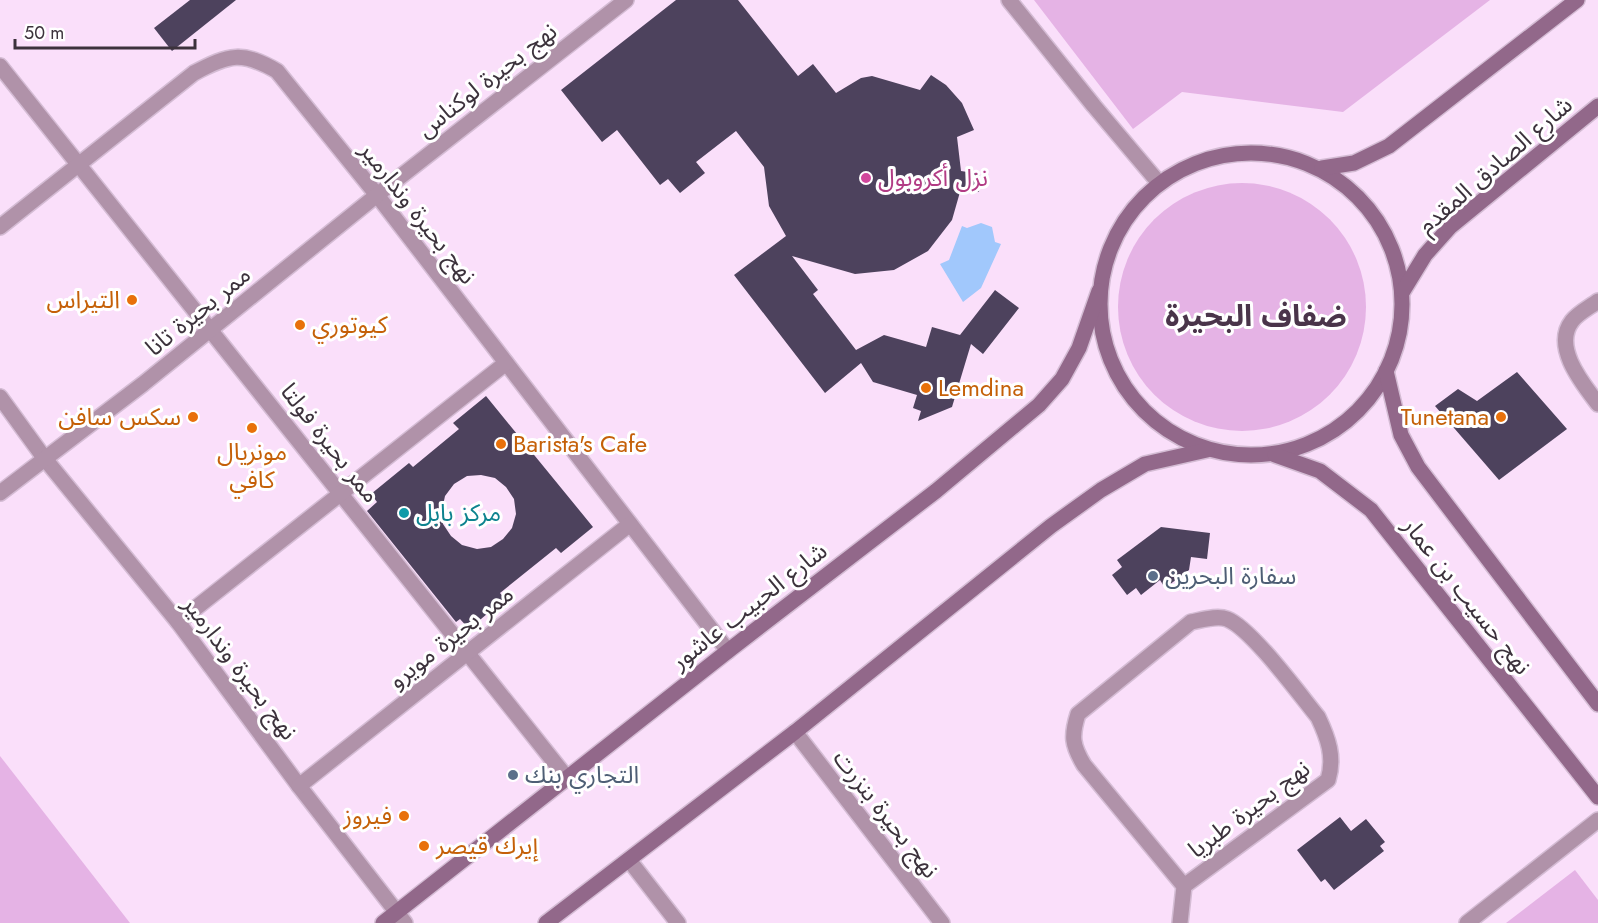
<svg xmlns="http://www.w3.org/2000/svg" width="1598" height="923" font-family="Jost,'Noto Sans Arabic',sans-serif">
<style>
.green{fill:#e5b3e5}
.water{fill:#a1c8fc}
.building{fill:#4d425d;fill-rule:evenodd}
.lines{fill:none;stroke-linecap:round;stroke-linejoin:round}
.street-casing{stroke:#d4bcd4;stroke-width:18}
.secondary-casing{stroke:#d4bcd4;stroke-width:18}
.street{stroke:#b092a9;stroke-width:15}
.secondary{stroke:#92688a;stroke-width:15}
.hotel-dot{fill:#d1479c;stroke:#fff;stroke-width:2}
.food-dot{fill:#e8710a;stroke:#fff;stroke-width:2}
.culture-dot{fill:#0f9aa8;stroke:#fff;stroke-width:2}
.service-dot{fill:#5c6f8a;stroke:#fff;stroke-width:2}
.labels{text-anchor:middle;stroke-width:6;stroke-linejoin:round;paint-order:stroke}
.street-label{font-size:24px;fill:#3c323c;stroke:#fff}
.hotel-label{font-size:24px;fill:#b23c85;stroke:#fff;text-anchor:start}
.food-label{font-size:24px;fill:#c56008;stroke:#fff;text-anchor:end}
.culture-label{font-size:24px;fill:#0d838f;stroke:#fff;text-anchor:start}
.service-label{font-size:24px;fill:#4e5e75;stroke:#fff;text-anchor:start}
.district-label{font-size:30px;font-weight:bold;fill:#4a344a;stroke:#fff}
</style>
<rect width="100%" height="100%" fill="#fadffa"/>
<!-- green -->
<g class="green">
<path d="M1034 0H1490L1343 112 1182 92 1133 129Z"/>
<circle cx="1242" cy="307" r="124"/>
<path d="M0 756 130 923H0Z"/>
<path d="M1575 870 1598 900V923H1506Z"/>
</g>
<!-- water -->
<path class="water" d="M981 223 992 227 995 242 1001 244 981 288 963 302 940 264 949 260 962 226 967 228Z"/>
<!-- building -->
<g class="building">
<path d="M190 0H236L172 51 154 28Z"/>
<path d="M676 0H738L798 76 813 64 836 93 861 78 872 76 920 90 931 75 946 85 962 103 974 130 957 137 961 171 980 174 979 192H960L952 220 928 251 894 270 855 274 792 256 818 290 813 294 856 350 884 335 926 347 932 327 960 335 995 290 1019 308 983 354 971 344 952 407 918 421 921 411 913 408 917 395 873 382 861 363 825 393 734 275 786 236 769 206 764 167 736 131 696 162 705 173 680 193 668 179 660 185 617 130 602 142 561 90Z"/>
<path d="M1517 372 1567 429 1499 480 1435 406 1458 389 1477 401Z"/>
<path d="M486 396 593 527 561 553 556 548 500 593 505 599 469 629 460 619 456 622 367 511 377 502 371 494 409 463 413 467 459 429 453 423ZM481 475 495 478 506 487 514 499 516 514 512 528 503 539 491 547 477 549 462 545 451 536 443 524 442 510 445 496 454 484 467 476Z"/>
<path d="M1161 527 1210 533 1207 559 1191 557 1189 570 1165 588 1160 580 1141 595 1136 588 1127 595 1112 575 1122 567 1117 560Z"/>
<path d="M1340 817 1351 831 1366 819 1385 842 1380 846 1384 851 1334 890 1325 879 1321 882 1297 850Z"/>
</g>
<g class="lines">
<defs>
<g id="street">
<path d="M1009 0 1094 106 1159 183"/>
<path d="M0 66 567 778"/>
<path d="M0 227 194 73C230 54 242 51 277 71L377 195 728 651"/>
<path d="M1598 301C1590 307 1578 313 1572 321 1552 347 1583 384 1598 404"/>
<path d="M0 397 45 459 178 622 299 786 405 923"/>
<path d="M0 493 143 384 377 195 626 0"/>
<path d="M178 622 506 363"/>
<path d="M795 732 942 923"/>
<path d="M299 786 630 524"/>
<path d="M629 860 678 923"/>
<path d="M1180 923 1184 886 1084 765C1072 745 1071 736 1078 714L1191 622C1202 620 1217 615 1227 619 1251 628 1300 695 1318 717 1328 738 1335 757 1328 780L1184 886"/>
<path d="M1467 923 1598 820"/>
</g>
<g id="secondary">
<circle cx="1251" cy="304" r="151"/>
<path d="M1322 168 1354 163 1389 146 1577 0"/>
<path d="M1403 291 1425 255 1450 227 1598 106"/>
<path d="M1386 371 1401 435 1418 467 1598 704"/>
<path d="M1275 455 1320 471 1371 510 1598 797"/>
<path d="M383 923 728 651 936 491 1039 405 1062 379 1079 348 1099 291"/>
<path d="M546 923 795 732 1051 526 1101 490 1145 464 1207 450"/>
</g>
</defs>
<!-- street casing -->
<use href="#street" class="street-casing"/>
<!-- secondary casing -->
<use href="#secondary" class="secondary-casing"/>
<!-- street -->
<use href="#street" class="street"/>
<!-- secondary -->
<use href="#secondary" class="secondary"/>
</g>
<!-- markers -->
<circle class="hotel-dot" cx="866" cy="178" r="6"/>
<g class="food-dot">
<circle cx="132" cy="300" r="6"/>
<circle cx="300" cy="325" r="6"/>
<circle cx="926" cy="388" r="6"/>
<circle cx="193" cy="417" r="6"/>
<circle cx="1501" cy="417" r="6"/>
<circle cx="252" cy="428" r="6"/>
<circle cx="501" cy="444" r="6"/>
<circle cx="404" cy="816" r="6"/>
<circle cx="424" cy="846" r="6"/>
</g>
<circle class="culture-dot" cx="404" cy="513" r="6"/>
<g class="service-dot">
<circle cx="1153" cy="576" r="6"/>
<circle cx="513" cy="775" r="6"/>
</g>
<g class="labels">
<!-- street labels -->
<g class="street-label">
<text transform="translate(487 80) rotate(-38)" y="8">نهج بحيرة لوكناس</text>
<text transform="translate(1495 165) rotate(-41)" y="8">شارع الصادق المقدم</text>
<text transform="translate(418 213) rotate(52)" y="8">نهج بحيرة وندارمير</text>
<text transform="translate(198 311) rotate(-39)" y="8">ممر بحيرة تانا</text>
<text transform="translate(330 443) rotate(52)" y="8">ممر بحيرة فولتا</text>
<text transform="translate(1467 596) rotate(52)" y="8">نهج حسيب بن عمار</text>
<text transform="translate(749 606) rotate(-38)" y="8">شارع الحبيب عاشور</text>
<text transform="translate(451 637) rotate(-38)" y="8">ممر بحيرة مويرو</text>
<text transform="translate(240 668) rotate(53)" y="8">نهج بحيرة وندارمير</text>
<text transform="translate(1249 809) rotate(-37)" y="8">نهج بحيرة طبريا</text>
<text transform="translate(886 814) rotate(52)" y="8">نهج بحيرة بنزرت</text>
</g>
<!-- hotel labels -->
<g class="hotel-label">
<text x="878" y="186">نزل أكروبول</text>
</g>
<!-- food labels -->
<g class="food-label">
<text x="120" y="308">التيراس</text>
<text x="312" y="333" text-anchor="start">كيوتوري</text>
<text x="938" y="396" text-anchor="start">Lemdina</text>
<text x="181" y="425">سكس سافن</text>
<text x="1489" y="425">Tunetana</text>
<text x="513" y="452" text-anchor="start">Barista's Cafe</text>
<text x="252" y="460" text-anchor="middle">مونريال<tspan x="252" dy="28">كافي</tspan></text>
<text x="392" y="824">فيروز</text>
<text x="436" y="854" text-anchor="start">إيرك قيصر</text>
</g>
<!-- culture labels -->
<g class="culture-label">
<text x="416" y="521">مركز بابل</text>
</g>
<!-- service labels -->
<g class="service-label">
<text x="1165" y="584">سفارة البحرين</text>
<text x="525" y="783">التجاري بنك</text>
</g>
<!-- district labels -->
<g class="district-label">
<text x="1256" y="326">ضفاف البحيرة</text>
</g>
</g>
<!-- scale -->
<path d="M15 39v9h180v-9" fill="none" stroke="#3c323c" stroke-width="3"/>
<text x="24" y="39" font-size="18" fill="#3c323c" stroke="#ffffff" stroke-width="4.5" paint-order="stroke">50 m</text>
</svg>
